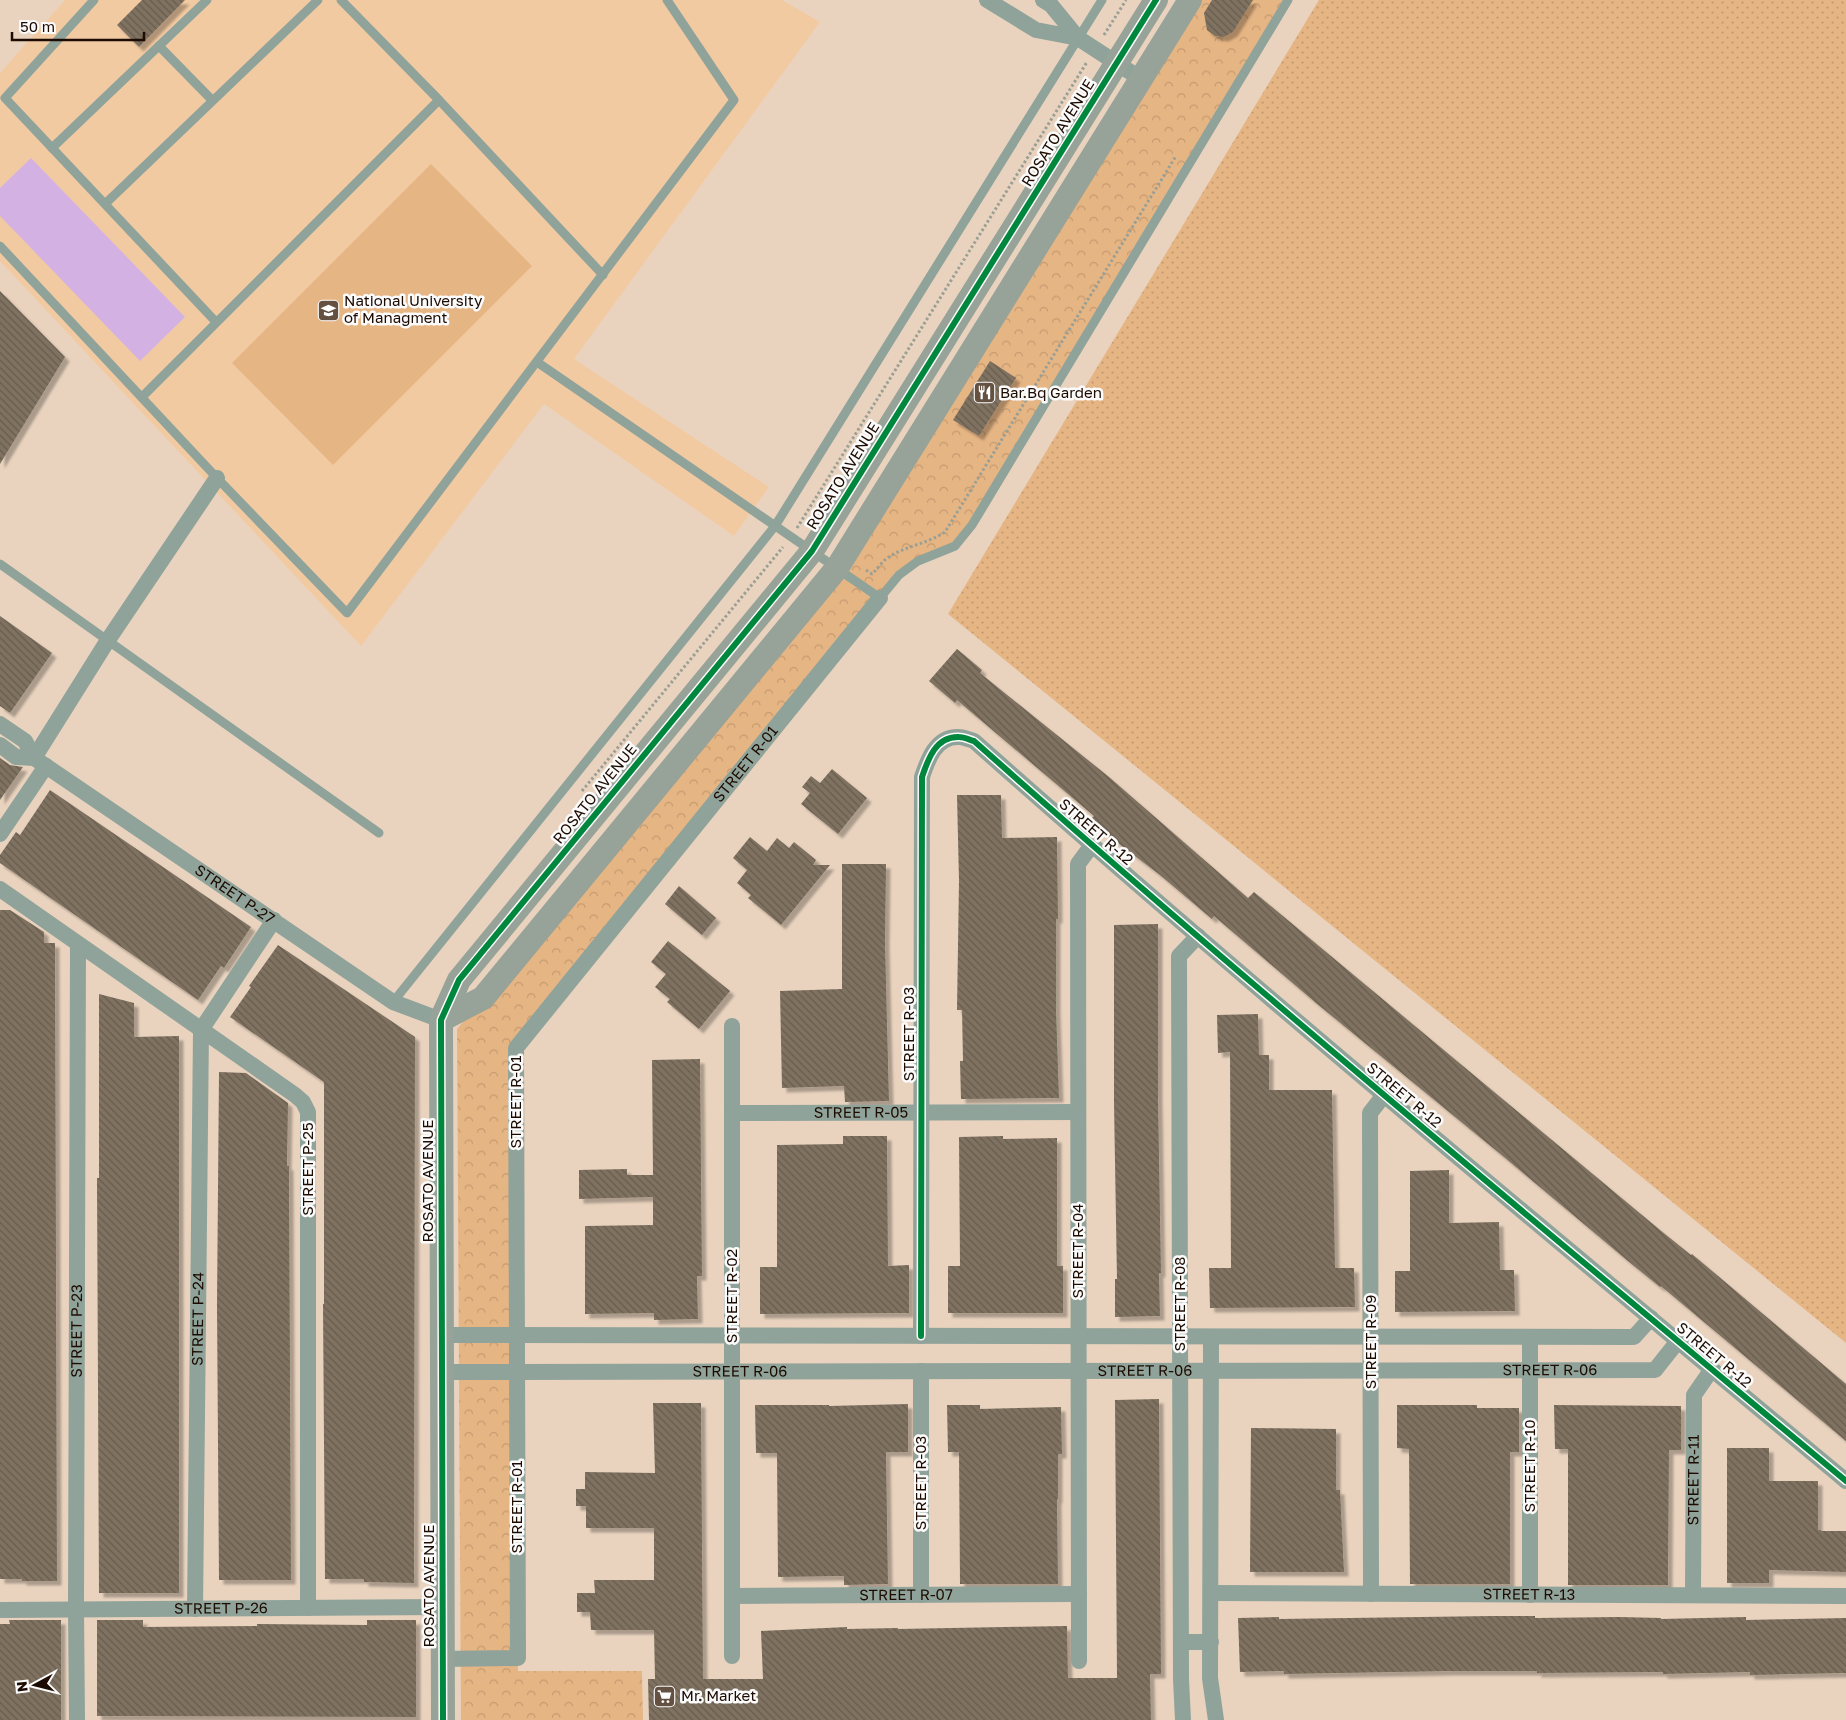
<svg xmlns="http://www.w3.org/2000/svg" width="1846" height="1720" font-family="'Golos Text',sans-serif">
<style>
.built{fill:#f2caa2}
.grass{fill:url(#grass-dots)}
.park{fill:url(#park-crowns)}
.pitch{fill:#e6b584}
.water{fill:#d3b2e3}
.building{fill:url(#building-back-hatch);filter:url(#shadow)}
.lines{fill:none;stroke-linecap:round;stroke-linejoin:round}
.path{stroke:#9a9f95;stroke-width:3;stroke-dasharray:2.5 2.5;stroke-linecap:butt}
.lane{stroke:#90a39a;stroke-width:9}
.street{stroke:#90a39a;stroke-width:16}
.secondary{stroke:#97a398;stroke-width:24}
.cycleway-casing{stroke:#fbfbfb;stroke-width:9}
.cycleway{stroke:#00873e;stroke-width:6}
.labels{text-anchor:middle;stroke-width:5;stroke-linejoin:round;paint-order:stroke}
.street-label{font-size:15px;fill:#1c0b00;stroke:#fbfbfb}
.poi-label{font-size:15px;fill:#1c0b00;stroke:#fbfbfb;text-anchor:start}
</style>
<defs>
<pattern id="grass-dots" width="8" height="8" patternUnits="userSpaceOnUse" patternTransform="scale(1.25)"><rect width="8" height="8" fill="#e6b584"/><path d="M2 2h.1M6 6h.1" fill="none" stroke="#c59a70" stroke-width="1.8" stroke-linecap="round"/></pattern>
<pattern id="park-crowns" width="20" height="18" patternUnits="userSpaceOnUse" patternTransform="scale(1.25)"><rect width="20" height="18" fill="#e6b584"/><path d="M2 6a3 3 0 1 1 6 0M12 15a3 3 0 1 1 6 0" fill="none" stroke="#c59a70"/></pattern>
<pattern id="building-back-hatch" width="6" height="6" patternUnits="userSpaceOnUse" patternTransform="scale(1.25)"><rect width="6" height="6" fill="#7f7261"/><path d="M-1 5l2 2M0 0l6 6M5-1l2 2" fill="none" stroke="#675c4e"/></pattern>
<filter id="shadow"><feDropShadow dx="4.5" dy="4.5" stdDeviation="1" flood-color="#0004"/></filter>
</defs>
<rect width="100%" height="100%" fill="#e9d3be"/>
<!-- built -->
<path class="built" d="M65 0H782L820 22 574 359 769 487 734 536 544 404 361 646 0 261V73Z"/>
<!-- grass -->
<path class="grass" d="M1319 0H1846V1343L948 614Z"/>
<!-- park -->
<path class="park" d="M1190 0H1288L955 546 899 575 516 1048 518 1671H642L643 1720H461L457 1029 837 568Z"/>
<!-- pitch -->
<path class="pitch" d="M431 164 532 266 333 465 232 363Z"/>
<!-- water -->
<path class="water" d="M31 158 185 317 140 361 0 216V188Z"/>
<!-- building -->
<g class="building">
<path d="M142 0H185L139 47 117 25Z"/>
<path d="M1212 0H1253L1233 32 1224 37 1215 36 1207 30 1204 13Z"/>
<path d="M0 291 65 357 0 464Z"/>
<path d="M990 361 1016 378 979 436 953 420Z"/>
<path d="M0 616 52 653 10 713 0 706Z"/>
<path d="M957 649 982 670 980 673 1109 777 1248 898 1254 892 1660 1230 1691 1255 1692 1254 1846 1384V1441L1661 1286 1660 1287 1628 1261 1504 1157 1316 1003 1214 916 1212 919 1160 875 1101 830 1090 820 1094 816 957 700 955 703 929 681Z"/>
<path d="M0 758 10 765 23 767 0 800Z"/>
<path d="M832 769 867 798 838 834 801 804 810 793 802 787 811 776 820 783Z"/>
<path d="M50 790 251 927 224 968 221 966 198 1000 0 863V855L16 832 20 835Z"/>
<path d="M957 795H1001L1002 838 1057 837 1058 919H1056V1008L1059 1098 961 1099 960 1061H963L962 1010H957L959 881Z"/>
<path d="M750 837 767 851 777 838 789 848 794 842 816 860 813 865H830L781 925 748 898 751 895 737 883 747 870 733 858Z"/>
<path d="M842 864H886L885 943 889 1101 845 1102 844 1086 782 1088 780 991 842 989Z"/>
<path d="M679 886 716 918 702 935 665 904Z"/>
<path d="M0 910H10L44 932V943H55L57 1581H22V1579H0Z"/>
<path d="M1158 924V1096L1161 1273H1159L1160 1316 1115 1317V1279H1117L1114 1103V925Z"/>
<path d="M668 941 730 991 699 1029 667 1002 670 999 655 987 666 974 651 962Z"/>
<path d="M278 945 415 1037 414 1583 364 1582V1579H325L323 1304H324V1082L230 1017 251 987 249 986Z"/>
<path d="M99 994 134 1003V1037L179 1036V1593H99L97 1178H99Z"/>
<path d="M1258 1014 1259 1055H1269V1090H1332L1335 1268H1354L1355 1307 1210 1308 1209 1268H1231L1230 1052 1218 1053 1217 1015Z"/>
<path d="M700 1059 702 1276H697L698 1319 654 1320V1313L585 1314V1226L653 1225V1197L579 1199V1170L627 1169V1175H653L652 1060Z"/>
<path d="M219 1072 246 1073 288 1103 287 1166H289L291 1580H219L217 1305Z"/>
<path d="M843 1136H887L888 1266 909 1265V1313L760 1314V1267H777V1145L843 1144Z"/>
<path d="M1003 1136V1139L1057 1138V1266H1063V1313H948V1266H960L959 1137Z"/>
<path d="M1449 1170V1223L1499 1222 1500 1270H1514L1515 1311 1395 1312V1271H1410V1171Z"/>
<path d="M1159 1399 1161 1674H1150L1151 1720H649L648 1679H655L654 1630H591L590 1612H577V1593H595L594 1580H654V1528H586V1506H576V1489H585V1472L655 1473 653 1403H701L703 1679H763L761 1631 847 1627V1629L898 1628V1629L1067 1626 1068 1678H1117L1115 1400Z"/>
<path d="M908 1404V1452H886L888 1584 844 1585V1576L778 1577 777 1453H756L755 1405H829V1406Z"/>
<path d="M947 1405H980V1409L1061 1407 1062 1454H1058V1499H1057L1058 1584H960L959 1452H948Z"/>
<path d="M1397 1405H1477V1408H1519V1452H1510V1584H1410L1409 1449 1397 1448Z"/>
<path d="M1554 1405 1681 1406V1450H1669L1668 1585H1568V1449H1555Z"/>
<path d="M1251 1428 1336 1429V1490H1340L1344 1572H1250Z"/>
<path d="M1727 1448H1769V1481H1818V1530H1821V1531H1846V1572L1769 1570V1583H1727Z"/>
<path d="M1492 1616H1535V1618L1619 1617 1661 1618V1619L1746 1617V1620L1846 1618V1673L1750 1675V1672L1663 1674V1672L1537 1673V1671H1452L1284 1674V1671L1240 1672 1238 1618 1279 1617V1619Z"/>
<path d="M9 1620H61V1720H0V1624H10Z"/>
<path d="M97 1620H143V1627L257 1626V1624L367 1625V1620H416V1717L97 1716Z"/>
</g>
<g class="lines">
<!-- path -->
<g class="path">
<path d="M1104 35 1126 0"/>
<path d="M797 528 1087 62"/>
<path d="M866 570 872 574 874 572C878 568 882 562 887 558 905 546 927 544 945 532L1176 156"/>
<path d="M582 791 783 547"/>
</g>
<!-- lane -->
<g class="lane">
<path d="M94 0 5 98 216 322"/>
<path d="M159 46 212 100"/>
<path d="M439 100 603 275"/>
<path d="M52 148 207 0"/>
<path d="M105 204 318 0"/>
<path d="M0 246 217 478 347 613 734 100 667 0"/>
<path d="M537 362 880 598 899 575 918 561 955 546 972 525 1288 0"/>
<path d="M142 397 439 100 341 0"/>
<path d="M0 564 379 833"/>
<path d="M393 1002 775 526 1102 0"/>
</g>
<!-- street -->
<g class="street">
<path d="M987 0 1036 30 1078 38"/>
<path d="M1043 0 1051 5 1078 38 1141 79"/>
<path id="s1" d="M0 724 25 741 34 758 393 1002 441 1020"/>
<path d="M0 745 16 757 34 758"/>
<path d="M34 758 108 640 217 478"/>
<path d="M0 834 46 766"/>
<path d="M0 889 295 1095 303 1102 308 1112V1608"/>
<path d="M732 1026V1656"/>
<path id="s2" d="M733 1113 1078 1112"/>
<path d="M441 1335 1634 1337 1651 1318"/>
<path d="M921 1336 922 777C928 759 936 736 959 737 964 737 970 740 974 741 1259 994 1553 1237 1846 1481"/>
<path d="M1211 1337 1210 1678 1216 1720"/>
<path d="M1530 1337V1595"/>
<path id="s3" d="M441 1372 1655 1370 1678 1341"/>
<path id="s4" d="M1211 1593 1846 1596"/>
<path d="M1371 1594 1370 1113 1384 1095"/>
<path d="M921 1595V1371"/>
<path id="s5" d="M1693 1595 1694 1395 1712 1369"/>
<path id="s6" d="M732 1596 1079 1594"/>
<path id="s7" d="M195 1609 201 1030 274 920"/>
<path id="s8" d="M0 1610 441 1607"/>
<path d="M1181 1642H1211"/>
<path id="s9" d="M441 1659 518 1658 516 1048 880 598"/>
<path d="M1079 1661 1078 864 1092 845"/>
<path id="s10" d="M77 1720 76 1609 78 944"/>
<path d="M1183 1720 1181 1679 1179 956 1198 936"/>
</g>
<!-- secondary -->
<g class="secondary">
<path d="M441 1020 483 998 837 568 1190 0"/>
<path d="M443 1720 441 1020 459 980 812 551 1156 0"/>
</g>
<defs>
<g id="cycleway">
<path d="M921 1336 922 777C928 759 936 736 959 737 964 737 970 740 974 741 1259 994 1553 1237 1846 1481"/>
<path d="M443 1720 441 1020 459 980 812 551 1156 0"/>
</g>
</defs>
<!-- cycleway casing -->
<use href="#cycleway" class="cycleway-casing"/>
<!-- cycleway -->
<use href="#cycleway" class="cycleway"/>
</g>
<!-- icons -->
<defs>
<symbol id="university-square" viewBox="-11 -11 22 22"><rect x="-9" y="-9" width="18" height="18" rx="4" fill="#645142" stroke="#fbfbfb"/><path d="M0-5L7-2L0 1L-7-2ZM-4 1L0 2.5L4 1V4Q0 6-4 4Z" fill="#fff"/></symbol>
<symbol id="restaurant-square" viewBox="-11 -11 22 22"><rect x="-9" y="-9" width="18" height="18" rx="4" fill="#645142" stroke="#fbfbfb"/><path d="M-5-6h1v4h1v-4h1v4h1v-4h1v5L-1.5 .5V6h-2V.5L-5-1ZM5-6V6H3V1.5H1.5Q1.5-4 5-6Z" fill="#fff"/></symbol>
<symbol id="supermarket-square" viewBox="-11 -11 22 22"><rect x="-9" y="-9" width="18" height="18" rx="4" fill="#645142" stroke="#fbfbfb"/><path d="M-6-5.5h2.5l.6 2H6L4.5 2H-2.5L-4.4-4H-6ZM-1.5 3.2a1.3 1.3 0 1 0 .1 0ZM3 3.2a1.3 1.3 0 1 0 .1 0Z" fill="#fff"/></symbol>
</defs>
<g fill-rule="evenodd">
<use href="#university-square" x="316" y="298" width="25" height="25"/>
<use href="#restaurant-square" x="972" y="380" width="25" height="25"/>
<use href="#supermarket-square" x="652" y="1684" width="25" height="25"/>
</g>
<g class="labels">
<!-- street labels -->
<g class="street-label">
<text transform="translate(1058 133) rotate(-58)" y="5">ROSATO AVENUE</text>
<text transform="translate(843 476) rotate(-58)" y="5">ROSATO AVENUE</text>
<text dy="5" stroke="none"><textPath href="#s9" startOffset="1052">STREET R-01</textPath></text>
<text transform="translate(595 794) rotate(-51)" y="5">ROSATO AVENUE</text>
<text transform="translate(1096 832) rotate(41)" y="5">STREET R-12</text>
<text dy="5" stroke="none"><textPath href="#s1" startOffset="292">STREET P-27</textPath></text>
<text transform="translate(909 1034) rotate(-90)" y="5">STREET R-03</text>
<text transform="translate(1404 1095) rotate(40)" y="5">STREET R-12</text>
<text transform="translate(516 1102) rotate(-90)" y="5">STREET R-01</text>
<text dy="5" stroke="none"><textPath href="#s2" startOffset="128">STREET R-05</textPath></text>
<text transform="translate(308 1169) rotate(-90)" y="5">STREET P-25</text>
<text transform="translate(428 1181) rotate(-90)" y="5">ROSATO AVENUE</text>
<text transform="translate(1078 1251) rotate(-90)" y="5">STREET R-04</text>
<text transform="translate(732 1296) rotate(-90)" y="5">STREET R-02</text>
<text transform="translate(1180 1304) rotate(-90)" y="5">STREET R-08</text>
<text dy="5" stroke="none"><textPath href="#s7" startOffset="290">STREET P-24</textPath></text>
<text dy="5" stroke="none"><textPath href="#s10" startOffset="389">STREET P-23</textPath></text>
<text transform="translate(1371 1342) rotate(-90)" y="5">STREET R-09</text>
<text transform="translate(1714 1355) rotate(40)" y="5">STREET R-12</text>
<text dy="5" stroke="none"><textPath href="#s3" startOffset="1109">STREET R-06</textPath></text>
<text dy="5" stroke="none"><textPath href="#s3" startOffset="299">STREET R-06</textPath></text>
<text dy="5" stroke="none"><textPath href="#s3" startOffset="704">STREET R-06</textPath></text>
<text transform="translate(1530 1466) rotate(-90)" y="5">STREET R-10</text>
<text dy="5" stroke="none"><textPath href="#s5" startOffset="115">STREET R-11</textPath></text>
<text transform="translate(921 1483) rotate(-90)" y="5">STREET R-03</text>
<text transform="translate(517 1507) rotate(-90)" y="5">STREET R-01</text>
<text transform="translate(429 1586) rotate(-90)" y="5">ROSATO AVENUE</text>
<text dy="5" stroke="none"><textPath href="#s6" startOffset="174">STREET R-07</textPath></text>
<text dy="5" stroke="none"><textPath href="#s4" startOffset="318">STREET R-13</textPath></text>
<text dy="5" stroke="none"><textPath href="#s8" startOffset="221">STREET P-26</textPath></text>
</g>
<!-- poi labels -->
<g class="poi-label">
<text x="344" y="306">National University<tspan x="344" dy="17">of Managment</tspan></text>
<text x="1000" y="398">Bar.Bq Garden</text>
<text x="681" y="1701">Mr. Market</text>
</g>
</g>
<!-- north arrow -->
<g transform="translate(35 1685) rotate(263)" stroke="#fbfbfb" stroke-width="4" paint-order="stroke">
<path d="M0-4L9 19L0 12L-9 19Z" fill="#1c0b00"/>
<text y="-8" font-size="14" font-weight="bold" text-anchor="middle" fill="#1c0b00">N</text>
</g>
<!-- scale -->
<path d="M12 32v8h132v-8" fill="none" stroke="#1c0b00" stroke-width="2.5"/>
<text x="20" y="32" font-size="15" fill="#1c0b00" stroke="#fbfbfb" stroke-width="4" paint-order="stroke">50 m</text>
</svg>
